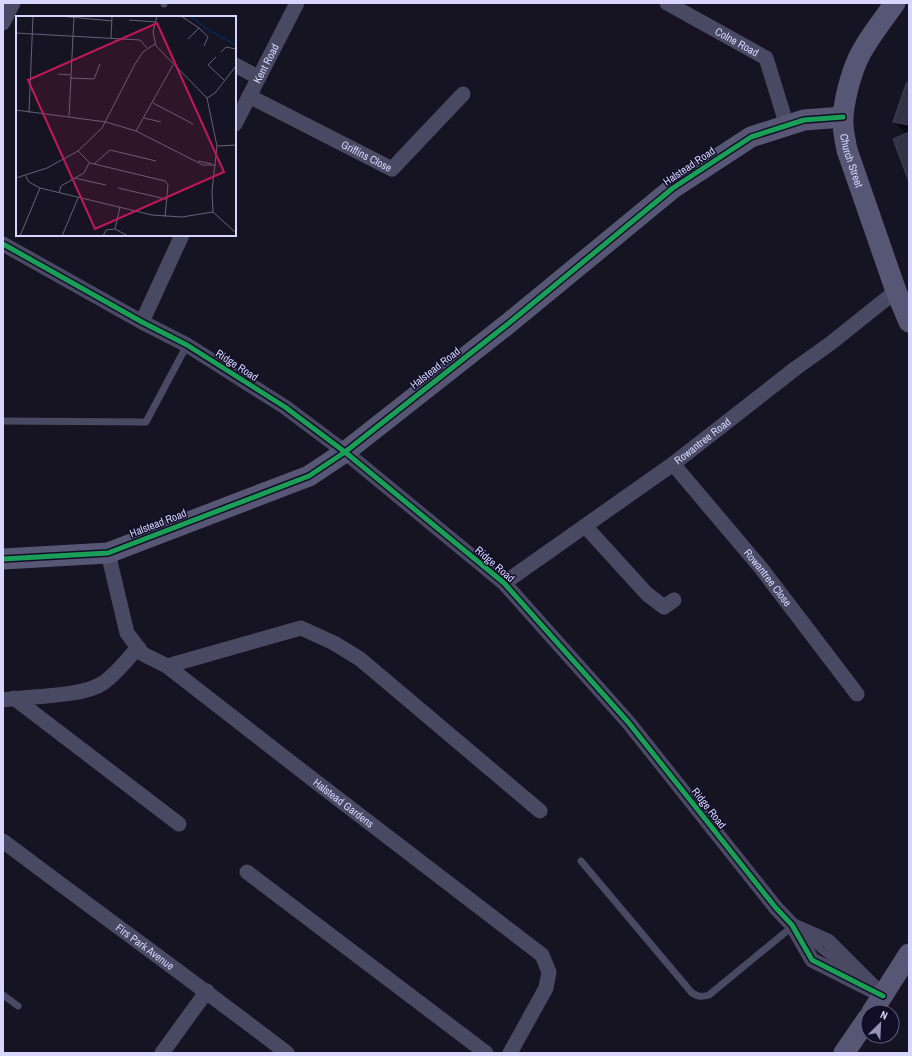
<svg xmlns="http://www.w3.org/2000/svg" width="912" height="1056" font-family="'Archivo Narrow',sans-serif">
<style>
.shadow{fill:#0007}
.building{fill:#343244;stroke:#433f56}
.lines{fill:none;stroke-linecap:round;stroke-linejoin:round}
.lane{stroke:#494963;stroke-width:7}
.street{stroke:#494963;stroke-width:15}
.secondary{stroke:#575675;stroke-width:21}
.cycleway-casing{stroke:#120e28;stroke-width:8}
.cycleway{stroke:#1a9f57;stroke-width:5}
.labels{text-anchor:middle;stroke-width:3;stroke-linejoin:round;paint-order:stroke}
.street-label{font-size:11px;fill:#d8d5ff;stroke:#120e28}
.inset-river{fill:none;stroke:#0b2347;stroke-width:2}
.inset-road{fill:none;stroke:#64617a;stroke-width:1}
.view{fill:#c2185b;fill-opacity:0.15;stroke:#c2185b;stroke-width:2}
.inset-edge{fill:none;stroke:#d8d5ff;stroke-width:2}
</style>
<rect width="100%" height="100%" fill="#161422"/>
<!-- shadow -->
<path class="shadow" d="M909 81V179L906 134 894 122Z"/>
<!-- building -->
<g class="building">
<path d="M909 80V125L893 122 906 84Z"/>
<path d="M909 132V182L893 139Z"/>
</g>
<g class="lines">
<!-- lane -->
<g class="lane">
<path d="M164 4V3"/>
<path d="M3 421 146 422 187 345"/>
<path d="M581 861 692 993C698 997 702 997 709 995L793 926"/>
<path d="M804 935 821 950 850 972"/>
<path d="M3 995 18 1006"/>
</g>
<!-- street -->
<g class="street">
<path id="s1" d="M667 3 766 58 787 126"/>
<path d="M3 23 13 3"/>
<path d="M235 65 258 77"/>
<path id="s2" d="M249 96 392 169 463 94"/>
<path id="s3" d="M235 124 297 3"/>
<path d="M3 244 142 322 187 345 285 407 345 452 504 583 628 722 776 908 792 925 812 960 883 996"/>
<path d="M142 322 182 235"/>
<path id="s4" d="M673 464 761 568 857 694"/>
<path d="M585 526 647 594 664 607 674 600"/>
<path id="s5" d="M108 553 127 633 143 654 167 666 311 778 542 955 549 972 546 988 510 1053"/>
<path id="s6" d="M504 583 673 464 796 368 831 343 896 291"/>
<path d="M167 666 301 628 334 643 360 659 540 811"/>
<path d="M14 698 179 824"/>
<path d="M3 700C29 696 83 697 103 683 117 673 127 660 138 647"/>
<path id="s7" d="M3 841C97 912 193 981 287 1053"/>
<path d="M247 872 486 1053"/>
<path d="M792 925 828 941 873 986"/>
<path d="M162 1053 207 991"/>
</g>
<!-- secondary -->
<g class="secondary">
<path id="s8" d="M895 3C885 17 874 31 865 46 853 64 845 95 843 116 842 128 845 139 847 150L896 291 909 322"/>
<path d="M3 559 108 553 309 476 345 452 509 323 673 188 751 137 804 120 843 117"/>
<path d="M872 1012 909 954"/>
<path d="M844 1053 868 1018"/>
</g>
<defs>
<g id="cycleway">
<path d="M3 244 142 322 187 345 285 407 345 452 504 583 628 722 776 908 792 925 812 960 883 996"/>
<path d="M3 559 108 553 309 476 345 452 509 323 673 188 751 137 804 120 843 117"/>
</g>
</defs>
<!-- cycleway casing -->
<use href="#cycleway" class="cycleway-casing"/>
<!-- cycleway -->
<use href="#cycleway" class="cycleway"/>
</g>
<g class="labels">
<!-- street labels -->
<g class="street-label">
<text dy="4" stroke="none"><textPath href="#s1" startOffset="80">Colne Road</textPath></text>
<text dy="4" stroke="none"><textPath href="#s3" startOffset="68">Kent Road</textPath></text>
<text dy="4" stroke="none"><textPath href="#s2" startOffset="132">Griffins Close</textPath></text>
<text dy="4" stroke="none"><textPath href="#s8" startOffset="172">Church Street</textPath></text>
<text transform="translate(689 166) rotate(-34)" y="4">Halstead Road</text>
<text transform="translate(237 365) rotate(33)" y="4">Ridge Road</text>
<text transform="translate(435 368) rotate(-38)" y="4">Halstead Road</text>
<text dy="4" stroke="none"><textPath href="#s6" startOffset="244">Rowantree Road</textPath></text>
<text transform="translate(158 523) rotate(-21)" y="4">Halstead Road</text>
<text transform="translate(495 564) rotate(41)" y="4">Ridge Road</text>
<text dy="4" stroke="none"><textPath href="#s4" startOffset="148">Rowantree Close</textPath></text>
<text dy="4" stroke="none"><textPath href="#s5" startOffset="359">Halstead Gardens</textPath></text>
<text transform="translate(709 808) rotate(52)" y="4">Ridge Road</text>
<text dy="4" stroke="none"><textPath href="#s7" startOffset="177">Firs Park Avenue</textPath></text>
</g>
</g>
<!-- overview -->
<g transform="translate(16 16)">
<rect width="220" height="220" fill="#161422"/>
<path class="inset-river" d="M174 0 194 15 220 29"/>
<path class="inset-road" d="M44 0 96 5M141 0 137 16 140 30 191 82 201 130 196 175 197 196 220 217M165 0 183 12 172 23M113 4 140 6M183 12 192 21 188 30M0 17 124 24 131 32M95 22 96 0M205 36 210 31 220 33M200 41 192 49 208 64M42 58 54 59M54 62 78 63 84 48M191 82 199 77 220 50M137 87 177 108M0 94 90 106 120 115 187 149H200M13 97 17 0M53 101 58 0M128 102 145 106M120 115 157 49M201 130 220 129M62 135 74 147 149 165 152 169 149 201M182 145 196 148M78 148 94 134 140 145M9 159 13 166 24 172 136 199 166 201 197 196M0 162 31 152 62 135 86 112 119 48 127 36 139 28M58 162 90 169M102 172 150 183M43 177 45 170 68 157 73 147M99 213 104 191M4 220 24 172M46 220 62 182M87 220 90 214 99 213 112 220"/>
<path class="view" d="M141 7 208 156 79 213 12 64Z"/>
<rect width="220" height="220" class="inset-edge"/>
</g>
<!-- border -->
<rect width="912" height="1056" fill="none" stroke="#d8d5ff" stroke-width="8"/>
<!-- north arrow -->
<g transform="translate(880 1024) rotate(24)"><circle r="19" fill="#120e28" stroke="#615e7e"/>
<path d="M0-3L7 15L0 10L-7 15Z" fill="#9491b2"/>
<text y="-6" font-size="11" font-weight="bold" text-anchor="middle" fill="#d8d5ff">N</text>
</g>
</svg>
